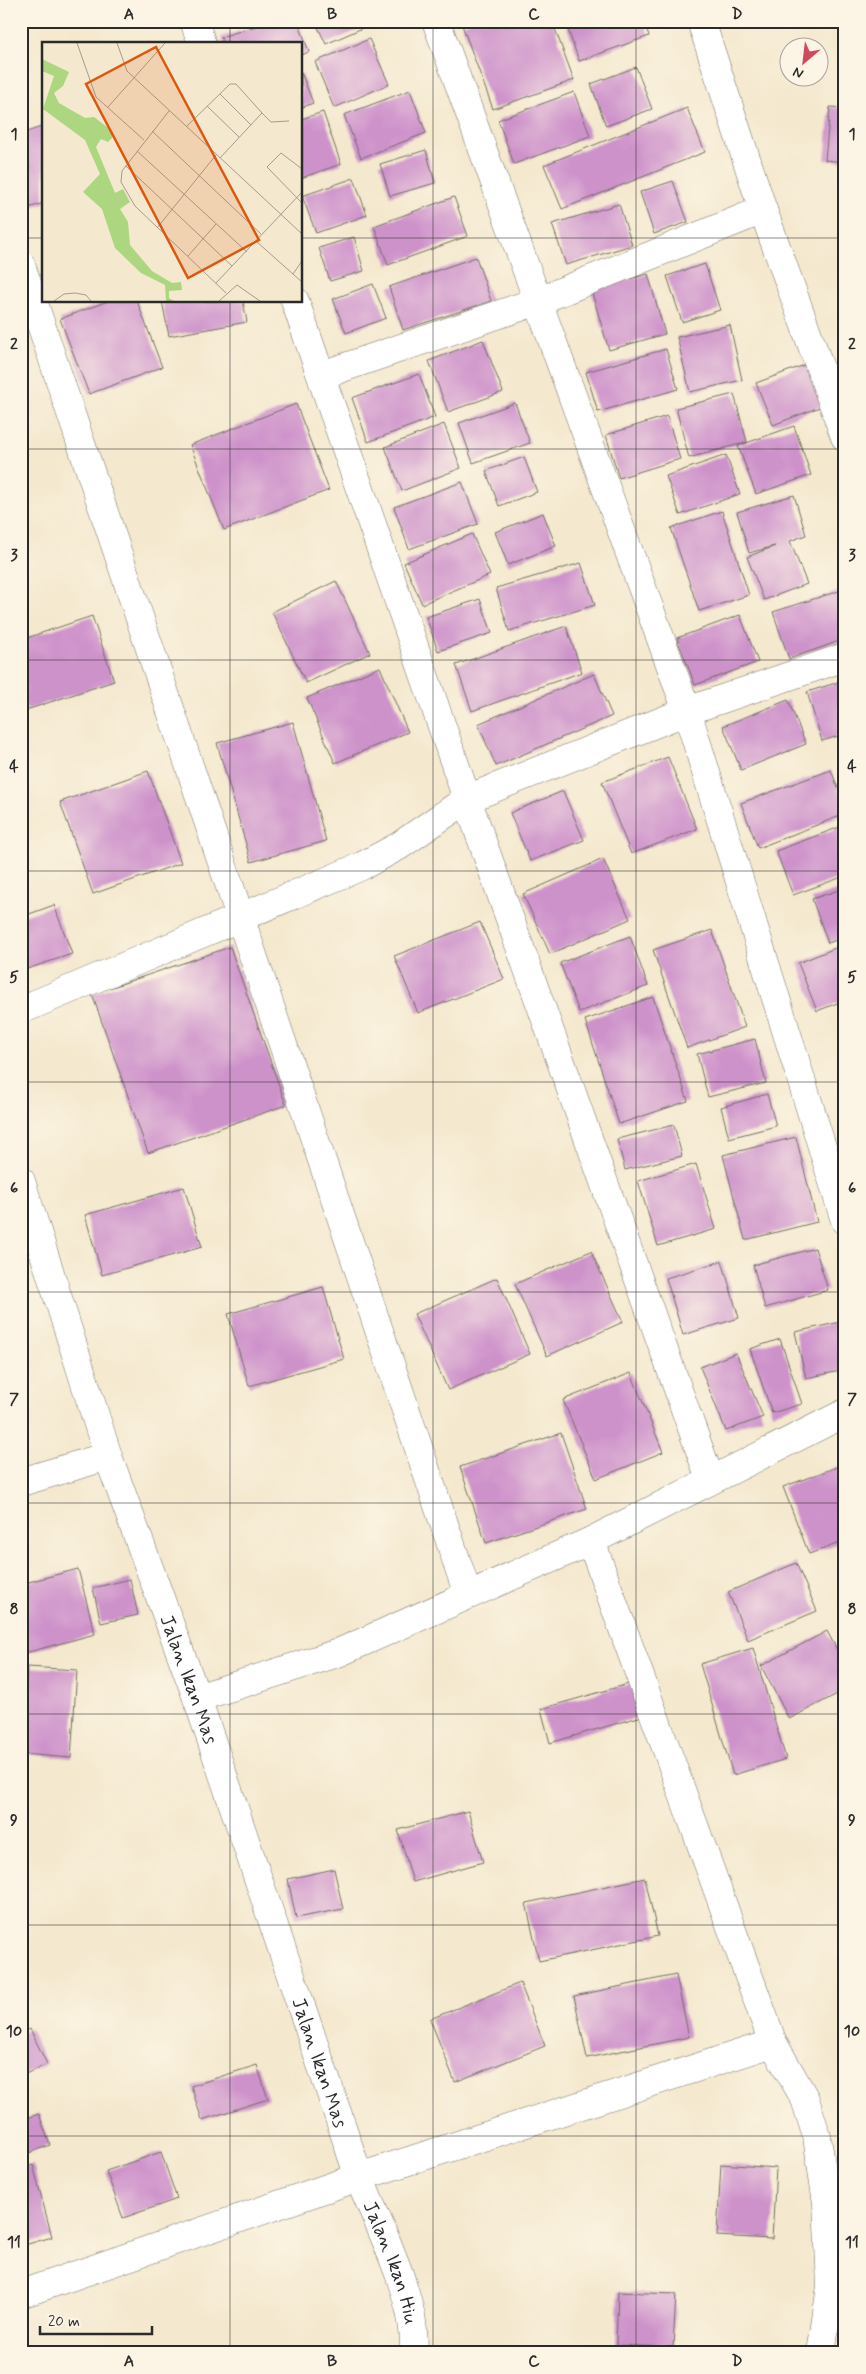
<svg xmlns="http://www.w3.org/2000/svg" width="866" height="2374" font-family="Mynerve,sans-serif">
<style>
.building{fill:#ce92cb}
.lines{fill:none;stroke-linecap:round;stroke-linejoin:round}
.minor-casing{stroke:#716d64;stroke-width:29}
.tertiary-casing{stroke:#716d64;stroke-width:29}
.minor{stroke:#fff;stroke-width:28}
.tertiary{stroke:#fff;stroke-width:28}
.grid{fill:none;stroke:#2b2b2b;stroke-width:1;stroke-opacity:0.55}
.labels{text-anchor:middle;stroke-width:5;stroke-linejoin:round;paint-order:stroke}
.street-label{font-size:20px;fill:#2b2b2b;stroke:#fcf5e5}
.inset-road{fill:none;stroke:#a49c8d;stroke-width:1}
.view{fill:#df570e;fill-opacity:0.15;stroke:#df570e;stroke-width:2.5}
.inset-edge{fill:none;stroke:#2b2b2b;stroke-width:2.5}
.neatline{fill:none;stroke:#2b2b2b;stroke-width:2}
.grid-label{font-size:16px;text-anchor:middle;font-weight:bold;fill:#2b2b2b}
</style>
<rect width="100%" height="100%" fill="#fcf5e5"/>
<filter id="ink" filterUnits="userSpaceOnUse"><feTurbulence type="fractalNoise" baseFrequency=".02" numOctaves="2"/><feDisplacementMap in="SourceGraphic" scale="10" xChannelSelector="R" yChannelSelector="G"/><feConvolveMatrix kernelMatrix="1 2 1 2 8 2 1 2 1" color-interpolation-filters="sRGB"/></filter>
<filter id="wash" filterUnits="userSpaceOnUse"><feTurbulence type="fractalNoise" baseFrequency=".0096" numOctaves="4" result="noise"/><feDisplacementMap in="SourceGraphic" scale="20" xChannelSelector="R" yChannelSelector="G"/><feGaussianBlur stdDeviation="1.12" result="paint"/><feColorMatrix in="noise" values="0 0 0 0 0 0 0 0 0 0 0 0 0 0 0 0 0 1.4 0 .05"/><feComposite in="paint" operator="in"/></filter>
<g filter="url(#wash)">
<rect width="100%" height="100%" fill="#f4e8ce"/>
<g id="blocks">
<!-- building -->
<g class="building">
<path d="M272 21H298L309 52 301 55V44H223L221 37Z"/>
<path d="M315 21H365L367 26 326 44Z"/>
<path d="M473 21H552L574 80 493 109 462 25Z"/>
<path d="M565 21H644L649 36 579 61Z"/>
<path d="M369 39 389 84 334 108 315 62Z"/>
<path d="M636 67 652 109 606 126 591 84Z"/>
<path d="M301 72 313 103 301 108Z"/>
<path d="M410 90 426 133 361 158 344 115Z"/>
<path d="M574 92 590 136 514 164 498 120Z"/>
<path d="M830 107 845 108V162L825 160Z"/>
<path d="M687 108 705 152 562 209 544 165Z"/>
<path d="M323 112 341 164 301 178V119Z"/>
<path d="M44 126V203L25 209 21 197V134Z"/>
<path d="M426 150 435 183 390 196 380 164Z"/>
<path d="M354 178 367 215 316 233 302 196Z"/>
<path d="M673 181 688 222 654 234 640 192Z"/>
<path d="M454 197 468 236 388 265 374 226Z"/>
<path d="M619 204 632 245 566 265 552 224Z"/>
<path d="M354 237 364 271 330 281 319 248Z"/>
<path d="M476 257 491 301 403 330 389 287Z"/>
<path d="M705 264 720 310 682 322 667 276Z"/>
<path d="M648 274 665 334 609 350 591 290Z"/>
<path d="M373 284 386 318 346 333 333 299Z"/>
<path d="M108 301H137L162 367 89 394 60 319Z"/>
<path d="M162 301H243L247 322 169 336Z"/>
<path d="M730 325 742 380 690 392 677 337Z"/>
<path d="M483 340 503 392 448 412 429 361Z"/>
<path d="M666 349 678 389 598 412 586 372Z"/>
<path d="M810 363 825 405 773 425 756 383Z"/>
<path d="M419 374 435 417 368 442 352 398Z"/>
<path d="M734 394 747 442 689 458 676 408Z"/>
<path d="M515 403 530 443 473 463 459 423Z"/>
<path d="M296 404 329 490 224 530 190 445Z"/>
<path d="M667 416 680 459 619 478 606 435Z"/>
<path d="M444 424 461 468 402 491 385 447Z"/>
<path d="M794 426 811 475 756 494 738 446Z"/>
<path d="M726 455 740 494 680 515 666 476Z"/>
<path d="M524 457 537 492 499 506 486 471Z"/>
<path d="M462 482 478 524 409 549 394 507Z"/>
<path d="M794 495 806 535 790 541 807 584 764 600 747 557 775 546 749 553 737 512Z"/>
<path d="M722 511 749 595 699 611 671 528Z"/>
<path d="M543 513 556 546 508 565 495 532Z"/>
<path d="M472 534 490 575 422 604 404 563Z"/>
<path d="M581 563 595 605 509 631 496 588Z"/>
<path d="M336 581 370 653 306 683 272 612Z"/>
<path d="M845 589V639L789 659 773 612Z"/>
<path d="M480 599 492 633 438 651 426 617Z"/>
<path d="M740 615 758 662 695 685 677 638Z"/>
<path d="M92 616 114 681 26 710 21 695V640Z"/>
<path d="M566 626 582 672 472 711 456 665Z"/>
<path d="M380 667 408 732 335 763 307 698Z"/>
<path d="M594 674 612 716 496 766 478 724Z"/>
<path d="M845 680V734L822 741 807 692Z"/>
<path d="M788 700 806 744 741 770 723 726Z"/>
<path d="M293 722 326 841 251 862 217 743Z"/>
<path d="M668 757 697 829 631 854 602 782Z"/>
<path d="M831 770 845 806V814L758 848 741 803Z"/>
<path d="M148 771 181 863 93 894 60 802Z"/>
<path d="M563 791 584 840 530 861 510 813Z"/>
<path d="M845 825V876L793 895 776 851Z"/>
<path d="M603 859 630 919 550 954 523 894Z"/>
<path d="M845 888V937L828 943 812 899Z"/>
<path d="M54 905 72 954 21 971V917Z"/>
<path d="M480 922 504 979 418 1013 394 956Z"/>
<path d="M712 930 745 1027 687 1048 653 950Z"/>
<path d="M630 936 648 986 579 1012 560 963Z"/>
<path d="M845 944V1000L817 1011 798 963Z"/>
<path d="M230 947 286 1105 148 1153 92 994Z"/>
<path d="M653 997 688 1101 619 1124 585 1020Z"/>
<path d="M845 1012V1030H844L840 1014Z"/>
<path d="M755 1039 766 1083 708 1097 697 1054Z"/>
<path d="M767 1094 776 1126 729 1138 721 1107Z"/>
<path d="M674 1125 682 1156 625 1170 617 1139Z"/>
<path d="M796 1137 817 1222 745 1240 723 1155Z"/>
<path d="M696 1164 716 1229 658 1246 638 1181Z"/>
<path d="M184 1187 202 1247 102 1275 85 1215Z"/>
<path d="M815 1248 828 1290 765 1308 753 1265Z"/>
<path d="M591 1251 623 1322 547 1356 515 1284Z"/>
<path d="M722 1261 739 1318 683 1335 666 1278Z"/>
<path d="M497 1278 530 1354 448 1390 414 1314Z"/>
<path d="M323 1287 344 1359 249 1386 228 1314Z"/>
<path d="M845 1321V1370L806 1378 795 1332Z"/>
<path d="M780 1339 802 1404 772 1413 750 1349Z"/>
<path d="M736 1353 763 1417 726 1431 700 1367Z"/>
<path d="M631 1373 663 1452 596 1479 563 1400Z"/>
<path d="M561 1433 587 1509 486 1543 460 1467Z"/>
<path d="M845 1464V1541L809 1554 783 1487Z"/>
<path d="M796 1563 817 1611 748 1640 728 1592Z"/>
<path d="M78 1569 95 1634 25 1653 21 1639V1584Z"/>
<path d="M130 1579 138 1615 101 1623 93 1588Z"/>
<path d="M827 1631 845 1665V1690L789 1719 761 1666Z"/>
<path d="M753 1648 786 1759 733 1775 700 1664Z"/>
<path d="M27 1667 77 1670 71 1758 22 1754Z"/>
<path d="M632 1683 642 1716 550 1743 541 1709Z"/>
<path d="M468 1811 483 1862 413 1882 398 1830Z"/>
<path d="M334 1869 343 1909 296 1918 288 1879Z"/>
<path d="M645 1878 658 1936 539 1961 526 1903Z"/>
<path d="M676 1975 689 2037 587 2058 574 1996Z"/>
<path d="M520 1983 545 2046 455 2082 430 2019Z"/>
<path d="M30 2029 47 2064 21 2076V2033Z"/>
<path d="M257 2065 268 2099 202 2120 191 2086Z"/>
<path d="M39 2114 50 2145 21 2156V2120Z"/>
<path d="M161 2152 177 2199 123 2218 106 2171Z"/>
<path d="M721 2164 776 2168 772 2239 717 2236Z"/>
<path d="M33 2165 52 2237 21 2246V2168Z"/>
<path d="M618 2292 676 2294 673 2347 616 2345Z"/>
</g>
</g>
</g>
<g filter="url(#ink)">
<use href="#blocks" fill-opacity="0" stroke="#716d64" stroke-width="1"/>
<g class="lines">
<defs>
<g id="minor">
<path d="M194 21 202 44"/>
<path d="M436 21 687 711 845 1221"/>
<path d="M701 21 763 210 845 437"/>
<path d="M21 265 468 1595"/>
<path d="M295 301 467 799 710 1479"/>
<path d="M322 375 538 301 763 210"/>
<path d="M21 1010 362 866 399 846 467 799 687 711 845 657"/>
<path d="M21 1482 108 1456"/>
<path d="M591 1541 773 2043 805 2099 817 2137 827 2203 831 2286 821 2353"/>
<path d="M197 1698 338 1653 591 1541 845 1413"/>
<path id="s1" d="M359 2177C377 2222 420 2305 413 2353"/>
<path d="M21 2294 359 2177 773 2043"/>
</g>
<g id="tertiary">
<path id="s2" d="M21 1181 108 1456 197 1698 359 2177"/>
</g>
</defs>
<!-- minor casing -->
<use href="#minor" class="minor-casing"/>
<!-- tertiary casing -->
<use href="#tertiary" class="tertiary-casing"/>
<!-- minor -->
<use href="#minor" class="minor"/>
<!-- tertiary -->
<use href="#tertiary" class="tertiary"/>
</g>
</g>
<!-- grid -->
<path class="grid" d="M230 21V44M433 21V2353M636 21V2353M21 238H44M301 238H845M230 301V2353M21 449H845M21 660H845M21 871H845M21 1082H845M21 1292H845M21 1503H845M21 1714H845M21 1925H845M21 2136H845"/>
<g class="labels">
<!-- street labels -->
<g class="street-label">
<text dy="7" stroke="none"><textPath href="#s2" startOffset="526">Jalan Ikan Mas</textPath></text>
<text dy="7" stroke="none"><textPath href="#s2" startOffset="931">Jalan Ikan Mas</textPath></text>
<text dy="7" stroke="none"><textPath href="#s1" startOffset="92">Jalan Ikan Hiu</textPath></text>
</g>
</g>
<!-- overview -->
<g transform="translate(42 42)">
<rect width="260" height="260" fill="#f4e8ce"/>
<path d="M0 17 27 30 21 44 12 51 17 61 43 76 52 75 70 89V96L66 100 59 97 54 105 73 151 81 147 88 160 78 167 86 180 88 203 110 229 130 241 139 240 140 248 127 249V256L132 259H124L123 243 99 231 73 206 60 167 41 150 58 132 43 98 1 67 12 34 0 29Z" fill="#add681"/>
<path class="inset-road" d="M35 1 54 55 102 98M75 1 85 29 260 192M178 52 209 83M165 64 197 95M66 65 123 1M127 69 80 129 79 140 93 164 184 251M220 71 229 80 247 79M145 84 188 42H194L220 71 178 116M110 89 219 192M95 109 205 210M84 124 190 224M260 127 239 111 225 125 260 161M115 186 174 113M215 200 260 240M146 214 174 182M251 232 260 219M174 241 260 150M12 259 22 252 33 251 44 253 49 259M177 259 195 243 218 259"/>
<path class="view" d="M114 5 217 198 146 236 44 42Z"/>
<rect width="260" height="260" class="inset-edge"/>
</g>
<!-- margin -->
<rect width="866" height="2374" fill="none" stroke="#fcf5e5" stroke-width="55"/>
<!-- north arrow -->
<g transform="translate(804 62) rotate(208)"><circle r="24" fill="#fcf5e5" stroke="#a8a49b"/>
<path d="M0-4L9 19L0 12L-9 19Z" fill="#d1495b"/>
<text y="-8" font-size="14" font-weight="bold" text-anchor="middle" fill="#2b2b2b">N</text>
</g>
<!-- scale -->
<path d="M40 2326v8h112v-8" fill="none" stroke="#2b2b2b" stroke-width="2.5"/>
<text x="48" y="2326" font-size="15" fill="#2b2b2b" stroke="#fcf5e5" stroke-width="4" paint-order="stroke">20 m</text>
<rect x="28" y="28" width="810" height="2318" class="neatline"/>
<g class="grid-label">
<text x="129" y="19">A</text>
<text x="332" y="19">B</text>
<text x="534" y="19">C</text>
<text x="737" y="19">D</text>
<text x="14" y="139">1</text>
<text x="852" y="139">1</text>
<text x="14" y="349">2</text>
<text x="852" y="349">2</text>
<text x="14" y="560">3</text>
<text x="852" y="560">3</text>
<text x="14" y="771">4</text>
<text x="852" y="771">4</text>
<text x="14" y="982">5</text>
<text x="852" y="982">5</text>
<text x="14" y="1193">6</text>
<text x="852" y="1193">6</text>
<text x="14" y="1404">7</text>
<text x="852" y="1404">7</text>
<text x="14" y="1614">8</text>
<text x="852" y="1614">8</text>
<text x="14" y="1825">9</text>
<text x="852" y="1825">9</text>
<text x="14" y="2036">10</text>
<text x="852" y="2036">10</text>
<text x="14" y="2247">11</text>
<text x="852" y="2247">11</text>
<text x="129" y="2366">A</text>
<text x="332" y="2366">B</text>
<text x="534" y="2366">C</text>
<text x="737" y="2366">D</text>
</g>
</svg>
